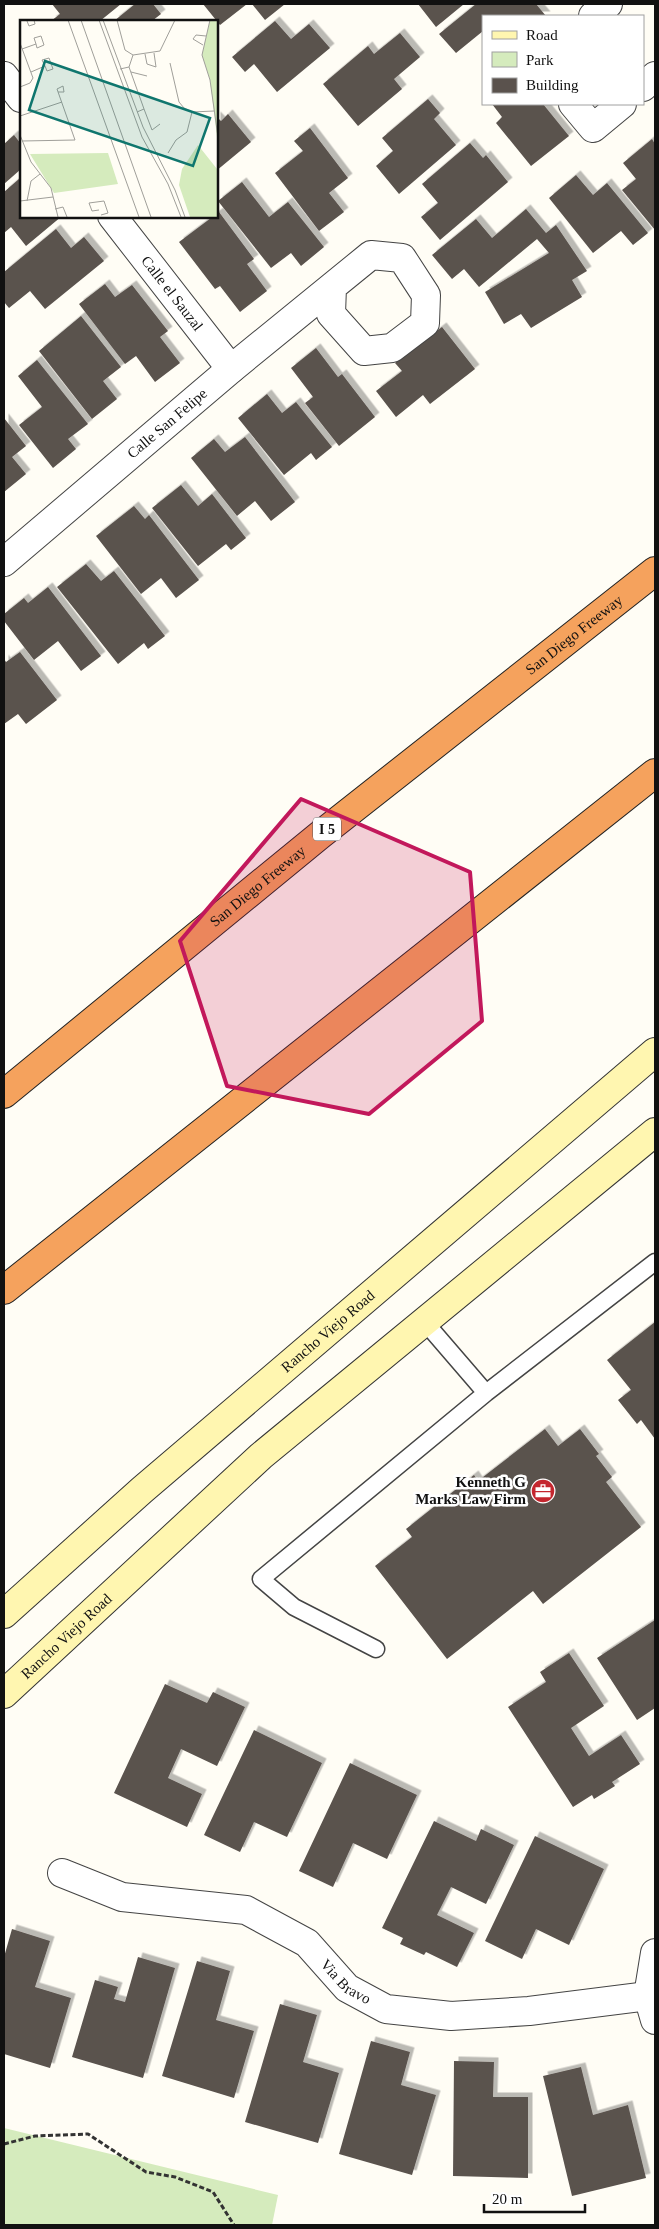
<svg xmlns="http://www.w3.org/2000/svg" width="659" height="2229" viewBox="0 0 659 2229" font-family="Georgia,serif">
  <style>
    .green { fill: #d5ebbd }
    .building { fill: #5a524d; filter: url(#shadow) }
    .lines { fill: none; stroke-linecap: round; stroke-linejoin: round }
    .service-casing { stroke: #444; stroke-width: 19 }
    .minor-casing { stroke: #444; stroke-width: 30 }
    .secondary-casing { stroke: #333; stroke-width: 30 }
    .motorway-casing { stroke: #222; stroke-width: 30 }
    .path { stroke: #333; stroke-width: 3; stroke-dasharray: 5 2.5; stroke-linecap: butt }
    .service { stroke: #fff; stroke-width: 16 }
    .minor { stroke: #fff; stroke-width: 28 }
    .secondary { stroke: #fff6b0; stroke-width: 28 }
    .motorway { stroke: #f5a25d; stroke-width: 28 }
    .marked { fill: #c2185b; fill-opacity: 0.2; stroke: #c2185b; stroke-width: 4; stroke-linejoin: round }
    .labels { text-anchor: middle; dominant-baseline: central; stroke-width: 5; stroke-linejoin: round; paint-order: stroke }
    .shield { fill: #fff; stroke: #585858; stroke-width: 1 }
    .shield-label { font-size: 14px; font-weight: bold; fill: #111 }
    .street-label { font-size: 15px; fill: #111; stroke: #fff }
    .poi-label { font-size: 15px; font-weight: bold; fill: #111; stroke: #fff; text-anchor: end }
    .inset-road { fill: none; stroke: #a09f9a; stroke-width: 1 }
    .view { fill: #0f766e; fill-opacity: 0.15; stroke: #0f766e; stroke-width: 2.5 }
    .inset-edge { fill: none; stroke: #111; stroke-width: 2.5 }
  </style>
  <defs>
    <filter id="shadow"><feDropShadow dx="4.5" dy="-4.5" stdDeviation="0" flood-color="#0004"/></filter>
  </defs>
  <rect width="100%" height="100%" fill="#fffdf5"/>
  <path class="green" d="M4 2128 278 2195 272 2225H4Z"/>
  <path class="building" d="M52 4H121L100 21H51L60 14Z
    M135 4H153L161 14 152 21H114Z
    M203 4H247L220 25Z
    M252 4H285L265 20Z
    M418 4H464L436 27Z
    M476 4H536L546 16H483V31L456 53 439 34Z
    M275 21 291 39 309 24 330 48 277 92 254 64 245 72 232 57Z
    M400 33 420 57 394 79 402 89 358 126 323 84 368 46 374 54Z
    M428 99 440 113 434 119 456 145 399 194 376 166 393 151 382 138Z
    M492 104H543L569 136 531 166 496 123 502 117Z
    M228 114 251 142 216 171V116L221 121Z
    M310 128 348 178 329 193 344 212 319 231 275 173 303 151 294 141Z
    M14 135 21 144V169L4 184V144Z
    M652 139 655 144V230L622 190 636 179 623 163Z
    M470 143 483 158 486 155 508 182 440 240 421 217 438 203 422 184Z
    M576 175 593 195 607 183 648 233 633 245 621 231 593 253 549 198Z
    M19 179 21 182V216H62L26 246 11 227 4 233V192Z
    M242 182 269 217 288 202 324 247 301 266 291 253 271 268 218 201Z
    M526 209 546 233 556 225 587 271 572 280 582 297 531 328 521 314 504 324 485 292 549 253 537 239 479 287 464 269 452 279 432 255 476 219 492 238Z
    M219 212 254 259 247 264 267 291 240 312 220 286 215 289 179 242Z
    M56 229 71 248 84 237 104 261 45 309 30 291 9 308 4 302V272Z
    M105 284 115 297 132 285 168 331 160 337 180 363 155 382 136 356 125 364 79 304Z
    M81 316 121 367 103 381 117 399 92 419 39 351Z
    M442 327 475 369 430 404 423 395 396 417 376 391 402 371 395 363Z
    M316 348 338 377 342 374 375 417 339 446 305 403 313 397 291 368Z
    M37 360 88 424 68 439 76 449 53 468 19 425 42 407 18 376Z
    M267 394 282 413 296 402 332 447 316 460 311 453 284 475 238 418Z
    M4 418 26 446 12 457 26 474 4 492Z
    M245 437 295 502 271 521 255 501 237 516 191 458 214 439 225 452Z
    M181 485 198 506 212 494 246 538 231 550 226 544 198 566 152 508Z
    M134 506 145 519 149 515 199 580 176 598 161 578 141 594 96 536Z
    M86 564 101 581 114 571 165 636 148 649 144 643 118 664 57 587Z
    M48 587 101 656 81 671 58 641 34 660 4 621V614L24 598 28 603Z
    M20 652 57 700 26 724 18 714 4 724V659L6 662Z
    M655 1322V1439L641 1420 637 1424 618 1400 631 1390 607 1360Z
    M545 1429 558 1446 580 1429 599 1454 596 1456 612 1477 606 1482 641 1527 543 1604 533 1591 447 1659 375 1566 412 1537 406 1529 474 1475 478 1481Z
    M655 1620V1708L637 1720 597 1658Z
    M569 1653 604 1706 571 1728 589 1756 621 1735 640 1764 612 1782 615 1786 594 1799 592 1795 573 1807 508 1707 546 1682 540 1672Z
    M165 1684 207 1703 213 1692 245 1707 217 1766 181 1749 168 1778 202 1794 187 1827 114 1793Z
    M254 1730 322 1763 287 1837 254 1822 240 1852 204 1835Z
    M350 1763 417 1795 387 1859 353 1843 333 1887 299 1871Z
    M434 1821 476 1841 481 1829 514 1845 486 1904 451 1887 437 1915 474 1933 457 1967 426 1952 424 1955 400 1944 403 1938 382 1928Z
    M535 1836 604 1869 569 1945 536 1929 522 1959 485 1941Z
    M12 1929 50 1941 35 1987 71 1998 50 2068 4 2054V1957Z
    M138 1957 175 1968 143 2078 72 2057 95 1980 118 1987 114 1999 125 2002Z
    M197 1961 230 1971 216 2020 254 2031 234 2098 162 2076Z
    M280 2004 317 2015 303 2062 339 2073 318 2143 245 2122Z
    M371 2041 410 2052 401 2085 436 2095 412 2175 339 2154Z
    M454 2061 494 2062 493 2097H528V2178L453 2176Z
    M581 2067 593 2115 628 2105 646 2178 572 2196 543 2076Z"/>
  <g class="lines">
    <g class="service-casing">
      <path id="service" d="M424 1321 486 1393 655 1262
        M376 1649 294 1607 261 1579 486 1393"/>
    </g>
    <g class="minor-casing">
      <g id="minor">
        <path d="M593 16 608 4"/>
        <path d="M4 76 21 98"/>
        <path d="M643 87 655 76"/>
        <path d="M573 104 593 128 622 104"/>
        <path id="s1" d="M112 216 231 369"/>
        <path id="s2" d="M4 562 231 369 371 255 402 258 426 295 425 323 392 348 364 351 331 314 332 287"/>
        <path id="s3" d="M62 1873 122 1897 246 1910 307 1943 347 1988 386 2009 451 2016 529 2011 648 1996"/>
        <path d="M655 1953 648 1996 655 2020"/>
      </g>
    </g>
    <g class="secondary-casing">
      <g id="secondary">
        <path id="s4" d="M4 1614 142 1490 655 1052"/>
        <path id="s5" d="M4 1694 261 1456 655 1132"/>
      </g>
    </g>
    <g class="motorway-casing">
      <g id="motorway">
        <path id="s6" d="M4 1094 320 835 655 571"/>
        <path d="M4 1290 655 773"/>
      </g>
    </g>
    <path class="path" d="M4 2144 35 2136 88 2134 146 2172 175 2177 213 2192 234 2225"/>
    <use href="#service" class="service"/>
    <use href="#minor" class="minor"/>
    <use href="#secondary" class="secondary"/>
    <use href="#motorway" class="motorway"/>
  </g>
  <path class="marked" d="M301 799 470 872 482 1021 369 1114 227 1086 180 941Z"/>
  <defs>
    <g id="office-disc" transform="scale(1.25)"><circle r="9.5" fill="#c4262e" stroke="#fff"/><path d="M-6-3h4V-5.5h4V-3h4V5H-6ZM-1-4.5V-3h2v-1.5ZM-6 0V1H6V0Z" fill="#fff"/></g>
  </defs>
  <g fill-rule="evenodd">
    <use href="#office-disc" x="543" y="1491"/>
  </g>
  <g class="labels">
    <rect class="shield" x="313" y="817.5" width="28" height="23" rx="4"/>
    <g class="shield-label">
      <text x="327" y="829">I 5</text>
    </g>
    <g class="street-label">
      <text stroke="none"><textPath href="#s1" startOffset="98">Calle el Sauzal</textPath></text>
      <text stroke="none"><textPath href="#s2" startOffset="214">Calle San Felipe</textPath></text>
      <text stroke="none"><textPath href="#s6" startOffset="732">San Diego Freeway</textPath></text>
      <text stroke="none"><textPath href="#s6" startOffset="328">San Diego Freeway</textPath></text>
      <text stroke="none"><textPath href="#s4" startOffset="430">Rancho Viejo Road</textPath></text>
      <text stroke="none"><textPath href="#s5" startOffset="85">Rancho Viejo Road</textPath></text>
      <text stroke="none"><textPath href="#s3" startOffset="314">Via Bravo</textPath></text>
    </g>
    <g class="poi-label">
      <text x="526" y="1482">Kenneth G<tspan x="526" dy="17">Marks Law Firm</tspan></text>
    </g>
  </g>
  <g transform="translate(20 20)">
    <rect width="198" height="198" fill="#fffdf5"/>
    <path d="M190 0H197V117L190 60 182 35ZM178 125 197 149V197H170L159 165 162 149ZM88 133 98 164 34 173 10 134Z" fill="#d5ebbd"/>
    <path class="inset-road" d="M48 0 119 197M61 0 131 197M79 0 122 117 148 164 161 197M83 0 123 107 155 170 165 197M97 0 105 30 113 35 109 47 100 49M190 0 182 35 190 60 198 117M7 1 9 6 15 4 14 0M0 23 13 58 10 63 0 67M183 25 173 19 176 15 186 16M2 29 16 24 14 18 21 16 24 25 17 28 16 24M125 34 127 44 136 47 134 33M113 35 140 31 155 0M150 43 159 82 164 88 172 92 194 91M109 47 124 89 117 92M11 52 25 46 22 40 29 38 33 49 27 51 25 46M111 52 127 56M124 89 132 110 140 104M0 96 42 82M0 115 11 142 31 168 38 197M2 121 55 120 37 69 43 66 44 72H38M148 133 156 120 167 112 172 92M0 181 33 177M7 181 11 161 20 154M35 189 43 187 47 197M79 190 72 191 69 183 84 181 88 193 81 195"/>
    <path class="view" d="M25 41 190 98 173 146 9 90Z"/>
    <rect width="198" height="198" class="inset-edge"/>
  </g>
  <rect width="659" height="2229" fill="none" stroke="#111111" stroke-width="10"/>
  <rect x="482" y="15" width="162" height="90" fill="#ffffff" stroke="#a0a0a0"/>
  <rect x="492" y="31" width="25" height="8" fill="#fff6b0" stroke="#a0a0a0"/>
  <text x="526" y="40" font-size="15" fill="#111111">Road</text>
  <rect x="492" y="52" width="25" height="15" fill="#d5ebbd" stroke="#a0a0a0"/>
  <text x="526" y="65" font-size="15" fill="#111111">Park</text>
  <rect x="492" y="78" width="25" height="15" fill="#5a524d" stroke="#a0a0a0"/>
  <text x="526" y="90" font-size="15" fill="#111111">Building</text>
  <path d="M484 2204v8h101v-8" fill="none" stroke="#111111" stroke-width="2.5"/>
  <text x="492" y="2204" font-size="15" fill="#111111" stroke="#ffffff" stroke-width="4" paint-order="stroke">20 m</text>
</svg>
